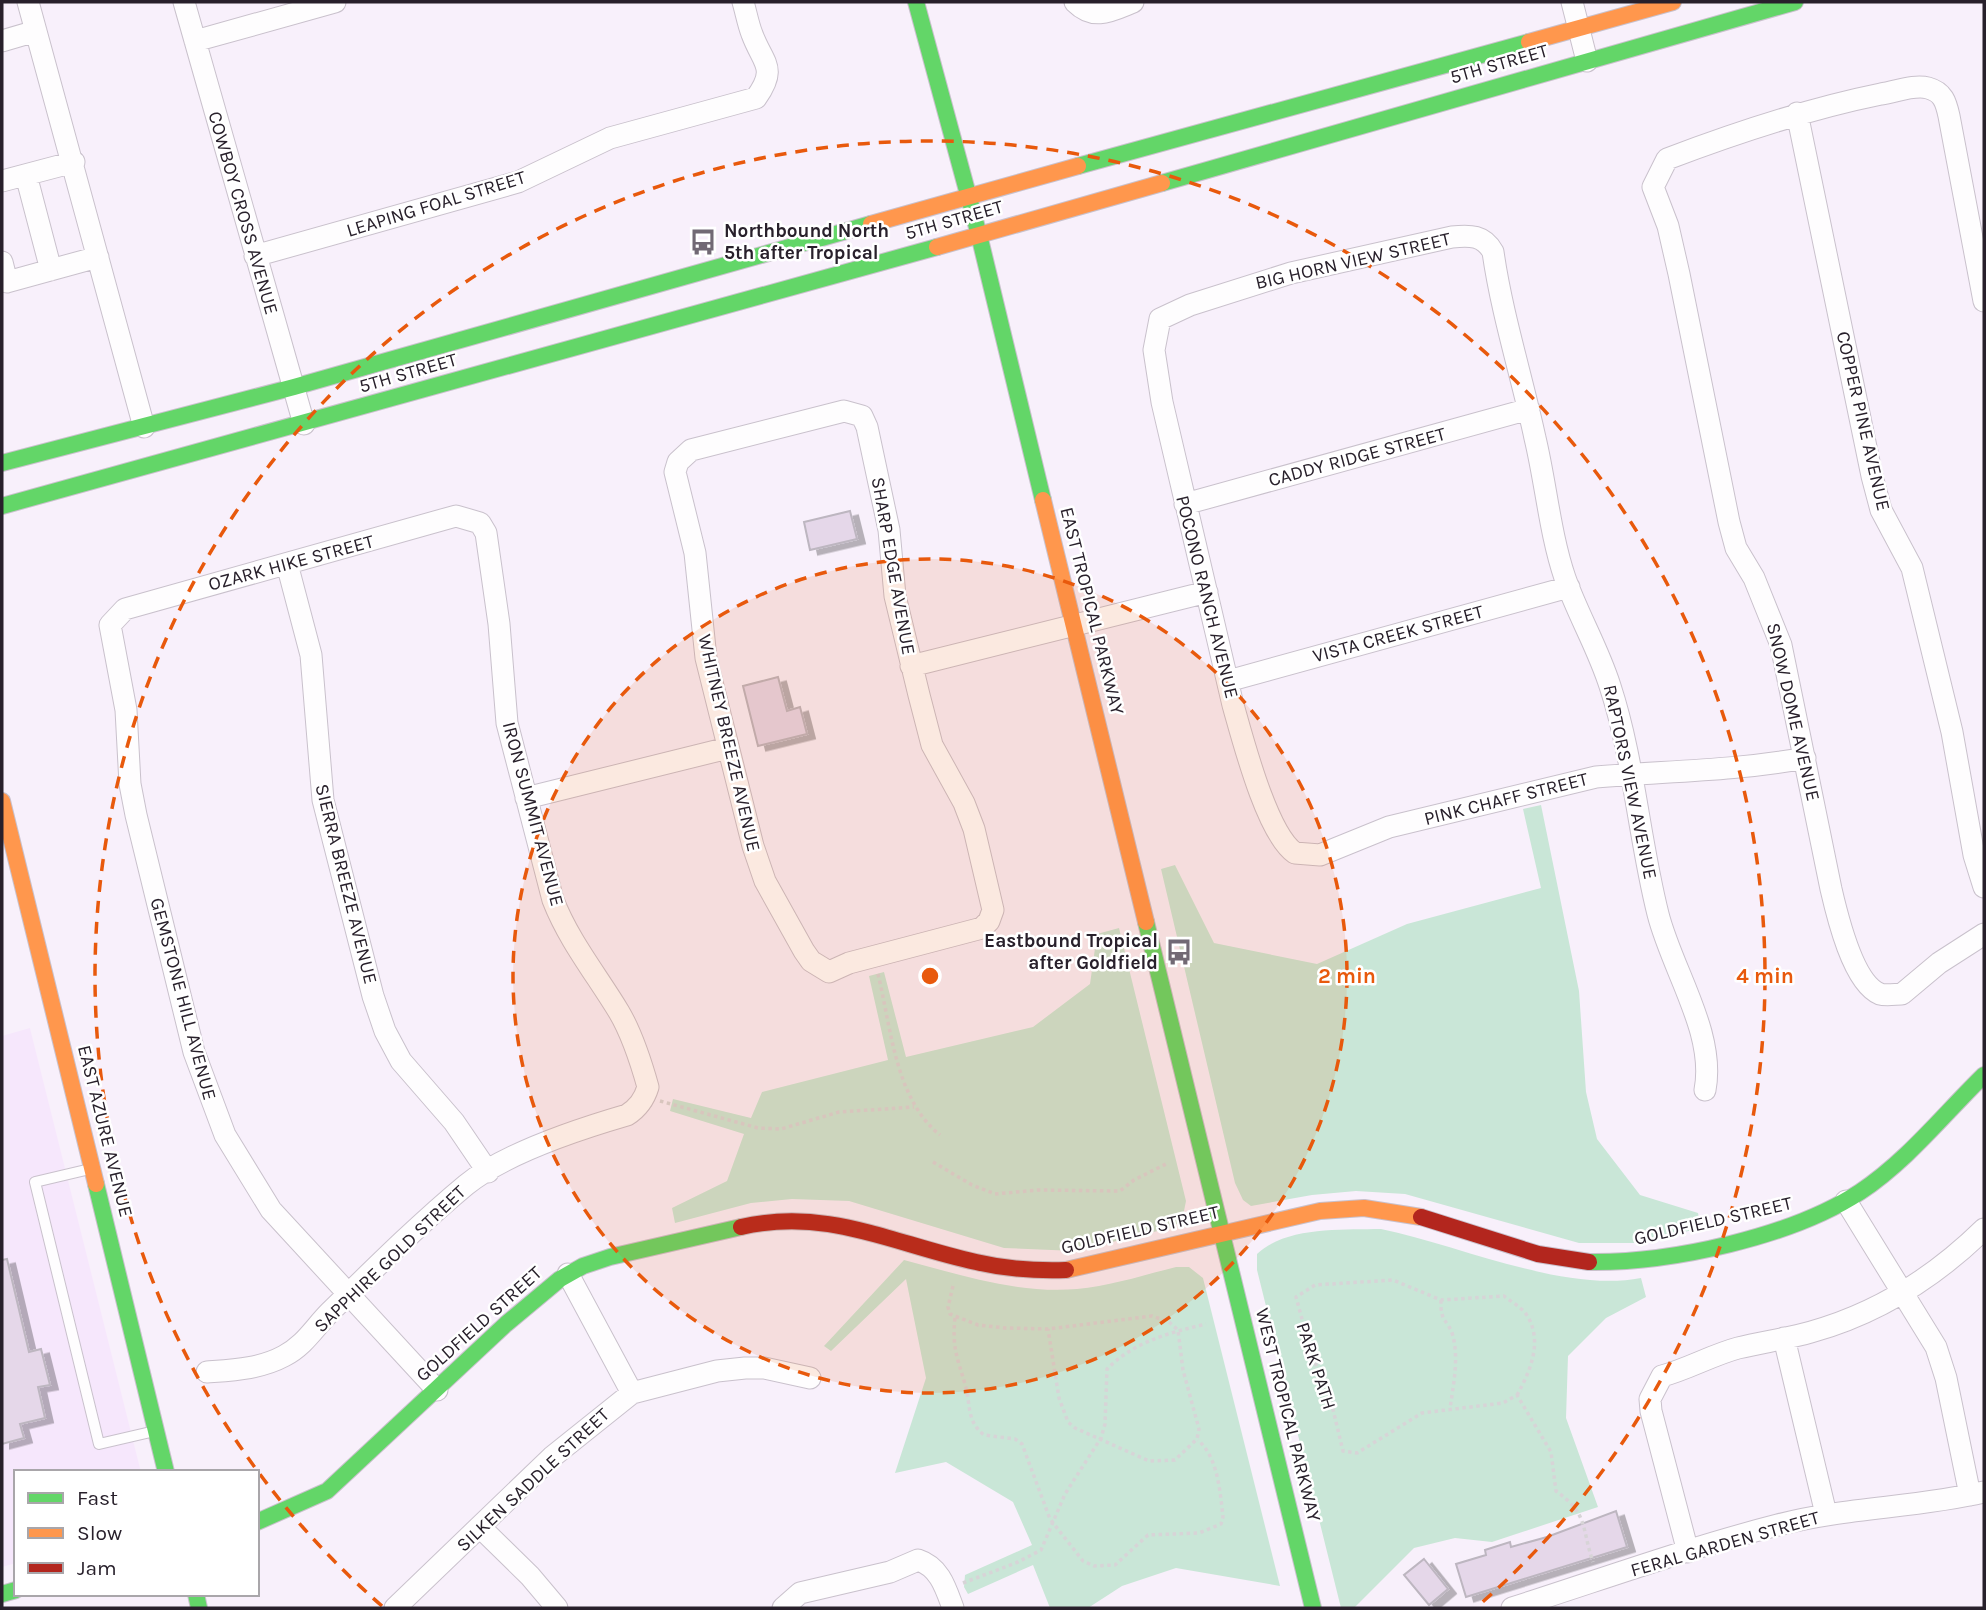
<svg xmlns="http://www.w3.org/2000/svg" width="1986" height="1610" viewBox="0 0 1986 1610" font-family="Karla,sans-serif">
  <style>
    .built { fill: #f6e7fc }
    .green { fill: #c9e6d7 }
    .building { fill: #e5d7e9; stroke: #bdb6c0; stroke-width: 2; filter: url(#shadow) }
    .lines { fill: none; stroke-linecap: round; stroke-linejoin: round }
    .lane-casing { stroke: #c9c1cc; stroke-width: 12 }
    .street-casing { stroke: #c9c1cc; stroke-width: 23 }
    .fast-casing { stroke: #c9c1cc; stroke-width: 18 }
    .slow-casing { stroke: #c9c1cc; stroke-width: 18 }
    .jam-casing { stroke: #c9c1cc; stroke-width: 18 }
    .path { stroke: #d7d4d7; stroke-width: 3.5; stroke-dasharray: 3.5 3.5; stroke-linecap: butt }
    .lane { stroke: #fefdfe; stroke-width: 10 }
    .street { stroke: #fefdfe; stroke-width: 21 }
    .fast { stroke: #63d668; stroke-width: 16 }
    .slow { stroke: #ff974d; stroke-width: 16 }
    .jam { stroke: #b3261e; stroke-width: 16 }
    .ring { fill: none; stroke: #e8590c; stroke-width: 3.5; stroke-dasharray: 12 9 }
    .labels { text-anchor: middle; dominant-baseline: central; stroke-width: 5; stroke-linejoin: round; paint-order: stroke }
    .street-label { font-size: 19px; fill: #28202b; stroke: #fff }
    .poi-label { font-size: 19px; font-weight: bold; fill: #28202b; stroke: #fff; text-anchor: start }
    .centre { fill: #e8590c; stroke: #fff; stroke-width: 3.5 }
    .ring-label { font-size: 21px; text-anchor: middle; font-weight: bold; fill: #e8590c; stroke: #fff; stroke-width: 5; stroke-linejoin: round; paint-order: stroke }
  </style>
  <defs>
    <filter id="shadow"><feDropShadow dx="8" dy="4.5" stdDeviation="0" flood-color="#0004"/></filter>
  </defs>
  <rect width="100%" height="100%" fill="#f8f0fb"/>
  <path class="built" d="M30 1028 141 1472H16V1563L2 1567V1036Z"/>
  <path class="green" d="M1541 805 1579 991 1586 1092 1597 1139 1640 1195 1698 1213 1701 1228 1638 1243H1579L1405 1194 1356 1191 1312 1195 1251 1206 1243 1200 1235 1183 1161 869 1175 865 1214 943 1317 964 1407 924 1541 888 1523 809Z
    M1119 928 1186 1201 1182 1221 1170 1228 1075 1251 1004 1248 849 1201 792 1199 751 1203 675 1223 672 1208 727 1181 744 1134 670 1111 673 1099 751 1118 762 1092 888 1060 869 976 884 972 906 1057 1033 1027 1090 984 1097 934Z
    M1381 1229C1459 1245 1564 1293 1641 1278L1646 1297 1606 1318 1568 1356 1566 1418 1598 1507 1492 1542 1455 1538 1414 1548 1354 1608H1341L1257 1270V1254C1287 1226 1342 1230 1381 1229Z
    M904 1260C961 1275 1018 1294 1077 1289 1110 1286 1144 1275 1176 1267H1189L1203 1278 1280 1586 1176 1568 1122 1586 1088 1608H1050L1033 1565 968 1594 964 1587 965 1575 1032 1545 1013 1502 946 1462 895 1473 926 1378 906 1279 831 1351 824 1346Z"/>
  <path class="building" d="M850 511 857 539 810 550 804 522Z
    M778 677 787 711 800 707 807 734 758 746 743 686Z
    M7 1259 29 1352 41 1349 50 1385 38 1387 45 1418 20 1424 24 1438 2 1444V1260Z
    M1616 1511 1627 1547 1466 1597 1456 1564 1486 1555 1485 1550 1510 1542 1511 1547 1547 1537Z
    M1424 1559 1448 1589 1429 1605 1404 1575Z"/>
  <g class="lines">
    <g class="lane-casing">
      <path id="lane" d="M90 1169 35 1182 99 1444 155 1431"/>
    </g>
    <g class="street-casing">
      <path id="street" d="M28 2 144 427
        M184 2 304 424
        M1075 2C1094 21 1111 11 1133 2
        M1572 2 1587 61
        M2 41 36 31
        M195 41 335 2
        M1797 113 1872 476 1881 510 1912 568 1952 732 1974 855 1984 887
        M26 175 51 270
        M2 181 74 162
        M255 256 518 182 610 138 756 98C778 67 763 64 752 34 748 24 746 12 743 2
        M2 262 7 282 98 257
        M1984 301 1949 116C1946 102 1943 92 1928 88 1914 84 1896 92 1881 94 1807 109 1738 132 1667 159L1653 187 1668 226 1679 274 1729 522 1736 548 1754 578 1781 645 1831 889C1837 915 1853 983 1880 994 1886 996 1896 994 1902 994L1939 963 1984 934
        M844 411 862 416 867 427 889 530 895 596 919 695 932 745 964 803 974 829 993 910 989 921 982 928 849 963 829 972 811 961 804 951 765 881 753 846 706 658 695 553 675 472 678 462 691 450Z
        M1185 504 1529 409
        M287 564 311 655 323 800 373 996 385 1031 401 1061 454 1122 488 1172
        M911 666 1207 592
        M1228 681 1569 587
        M526 798 728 748
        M1705 1090C1716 1033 1672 970 1658 914 1639 839 1634 759 1610 686 1598 648 1578 615 1565 578 1550 534 1546 484 1535 438 1522 377 1502 315 1493 252 1484 235 1470 235 1452 237L1291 273 1190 305 1160 319 1154 350 1162 402 1233 705C1243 740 1267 834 1295 853L1320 855 1389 827 1596 777C1667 771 1735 771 1805 758
        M1846 1201 1936 1347 1946 1378 1970 1495
        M568 1274 632 1393
        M1784 1338 1826 1514
        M207 1372C233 1370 260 1369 284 1356 305 1345 314 1328 330 1312 374 1269 419 1224 466 1185 504 1154 579 1129 627 1115 638 1108 644 1100 648 1087 641 1062 632 1034 619 1012 596 974 569 941 553 900L507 723 499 624 486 533 480 523 456 516 125 609 110 625 126 710 130 784 136 815 194 1052 225 1135 271 1210 437 1390
        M480 1527 530 1576 557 1608
        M1688 1552 1651 1411 1650 1399 1662 1376C1688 1369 1712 1355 1738 1348 1762 1342 1787 1339 1811 1332 1879 1313 1934 1278 1984 1229
        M395 1608 552 1457 632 1393 717 1371 745 1368H764L810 1378
        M783 1608 800 1593 890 1572 918 1560C940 1567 946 1589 953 1608
        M1512 1608C1600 1580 1688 1548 1778 1525 1846 1507 1916 1508 1984 1492"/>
    </g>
    <g class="fast-casing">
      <path id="fast" d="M916 2 979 235 1043 500
        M1078 166 1529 42
        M1162 183 1795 2
        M2 463 294 387 871 224
        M2 506 937 247
        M1146 922 1313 1608
        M96 1184 166 1472
        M1589 1262C1671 1263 1791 1237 1860 1192 1907 1161 1944 1114 1984 1075
        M257 1522 327 1491 506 1324 560 1279 583 1266 610 1257 741 1227
        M2 1594 16 1590
        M196 1594 199 1608"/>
    </g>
    <g class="slow-casing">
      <path id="slow" d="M1529 42 1673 2
        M871 224 1078 166
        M937 247 1162 183
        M1043 500 1146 922
        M2 801 96 1184
        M1066 1270 1320 1211 1364 1208 1421 1217"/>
    </g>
    <g class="jam-casing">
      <path id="jam" d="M1421 1217 1538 1254 1589 1262
        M741 1227C828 1207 893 1244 976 1262 1006 1269 1036 1271 1066 1270"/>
    </g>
    <path class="path" d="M878 974C891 1027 895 1099 940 1135
      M660 1101 758 1128 781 1129 839 1112 914 1107
      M933 1162 972 1185 995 1194 1038 1190 1120 1191 1134 1180 1168 1163
      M953 1286 948 1307 950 1314 978 1325 1006 1328 1048 1329 1152 1316 1169 1322 1178 1330 1183 1370 1199 1429 1197 1439 1175 1460 1149 1461 1075 1428 1068 1422 1059 1398 1048 1329
      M1441 1300C1440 1323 1448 1319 1453 1336 1459 1360 1453 1386 1450 1409
      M955 1318C952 1347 957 1357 965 1384 971 1404 966 1421 984 1435L1015 1439 1022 1444 1050 1519 1083 1561 1094 1566 1115 1565 1148 1535 1199 1533 1221 1524 1223 1517C1220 1491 1218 1458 1198 1440
      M1517 1395C1530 1372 1544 1340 1526 1314 1521 1307 1510 1301 1504 1296L1441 1300 1393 1280 1315 1285 1296 1297 1312 1356 1329 1393 1343 1451 1357 1453 1422 1413 1503 1403 1517 1395 1551 1452 1556 1491C1589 1515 1581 1527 1593 1562
      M963 1583 1018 1562 1041 1550 1065 1494 1101 1438 1105 1424 1107 1369C1135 1341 1169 1333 1206 1324"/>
    <use href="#lane" class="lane"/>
    <use href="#street" class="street"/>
    <use href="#fast" class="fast"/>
    <use href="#slow" class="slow"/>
    <use href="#jam" class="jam"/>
  </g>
  <circle cx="930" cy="976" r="417" fill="#e8590c" fill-opacity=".12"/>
  <g class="ring">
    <circle cx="930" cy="976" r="417"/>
    <path d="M382 1606A835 835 0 1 1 1478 1606"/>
  </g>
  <defs>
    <g id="bus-bare" transform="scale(2.1)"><path d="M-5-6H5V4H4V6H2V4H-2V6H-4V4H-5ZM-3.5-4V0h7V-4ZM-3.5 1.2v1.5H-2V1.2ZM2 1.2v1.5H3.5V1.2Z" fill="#716974" stroke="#fff" stroke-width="2.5" paint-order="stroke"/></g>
  </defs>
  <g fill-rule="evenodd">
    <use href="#bus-bare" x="703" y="242"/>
    <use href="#bus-bare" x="1179" y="952"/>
  </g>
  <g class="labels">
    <g class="street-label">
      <text transform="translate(1499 64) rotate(-16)">5TH STREET</text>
      <text transform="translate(436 204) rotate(-17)">LEAPING FOAL STREET</text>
      <text transform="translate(243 213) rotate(74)">COWBOY CROSS AVENUE</text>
      <text transform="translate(954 220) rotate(-16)">5TH STREET</text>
      <text transform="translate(1353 261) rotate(-13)">BIG HORN VIEW STREET</text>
      <text transform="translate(408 373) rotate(-16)">5TH STREET</text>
      <text transform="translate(1863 421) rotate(77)">COPPER PINE AVENUE</text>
      <text transform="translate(1357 457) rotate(-15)">CADDY RIDGE STREET</text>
      <text transform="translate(291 563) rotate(-15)">OZARK HIKE STREET</text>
      <text transform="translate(893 566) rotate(80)">SHARP EDGE AVENUE</text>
      <text transform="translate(1207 597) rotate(76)">POCONO RANCH AVENUE</text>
      <text transform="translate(1092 611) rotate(76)">EAST TROPICAL PARKWAY</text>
      <text transform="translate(1398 634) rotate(-15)">VISTA CREEK STREET</text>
      <text transform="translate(1793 712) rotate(77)">SNOW DOME AVENUE</text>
      <text transform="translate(729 743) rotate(77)">WHITNEY BREEZE AVENUE</text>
      <text transform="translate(1630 782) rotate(78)">RAPTORS VIEW AVENUE</text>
      <text transform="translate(1506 799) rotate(-14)">PINK CHAFF STREET</text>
      <text transform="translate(533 814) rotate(75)">IRON SUMMIT AVENUE</text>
      <text transform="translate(346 884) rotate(76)">SIERRA BREEZE AVENUE</text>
      <text transform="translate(183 999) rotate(75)">GEMSTONE HILL AVENUE</text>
      <text transform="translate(105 1131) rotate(76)">EAST AZURE AVENUE</text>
      <text transform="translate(1713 1221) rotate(-13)">GOLDFIELD STREET</text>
      <text transform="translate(1140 1230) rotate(-13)">GOLDFIELD STREET</text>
      <text transform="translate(390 1259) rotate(-44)">SAPPHIRE GOLD STREET</text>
      <text transform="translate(479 1324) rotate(-42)">GOLDFIELD STREET</text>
      <text transform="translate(1316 1366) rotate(72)">PARK PATH</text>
      <text transform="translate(1288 1415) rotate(76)">WEST TROPICAL PARKWAY</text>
      <text transform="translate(533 1480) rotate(-43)">SILKEN SADDLE STREET</text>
      <text transform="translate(1725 1544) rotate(-16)">FERAL GARDEN STREET</text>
    </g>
    <g class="poi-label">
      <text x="724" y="231">Northbound North<tspan x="724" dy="22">5th after Tropical</tspan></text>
      <text x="1158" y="941" text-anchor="end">Eastbound Tropical<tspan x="1158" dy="22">after Goldfield</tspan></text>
    </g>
  </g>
  <circle cx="930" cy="976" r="10" class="centre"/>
  <g class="ring-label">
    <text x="1347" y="983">2 min</text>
    <text x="1765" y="983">4 min</text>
  </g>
  <rect width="1986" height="1610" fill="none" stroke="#28202b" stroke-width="7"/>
  <rect x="14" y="1470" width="245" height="126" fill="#ffffff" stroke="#a9a6aa" stroke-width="2"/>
  <rect x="28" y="1493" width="35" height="10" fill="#63d668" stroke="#a9a6aa" stroke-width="2"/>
  <text x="77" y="1505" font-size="21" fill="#28202b">Fast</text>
  <rect x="28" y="1528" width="35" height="10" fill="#ff974d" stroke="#a9a6aa" stroke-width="2"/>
  <text x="77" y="1540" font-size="21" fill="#28202b">Slow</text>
  <rect x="28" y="1563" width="35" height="10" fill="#b3261e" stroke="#a9a6aa" stroke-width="2"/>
  <text x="77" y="1575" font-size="21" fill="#28202b">Jam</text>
</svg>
